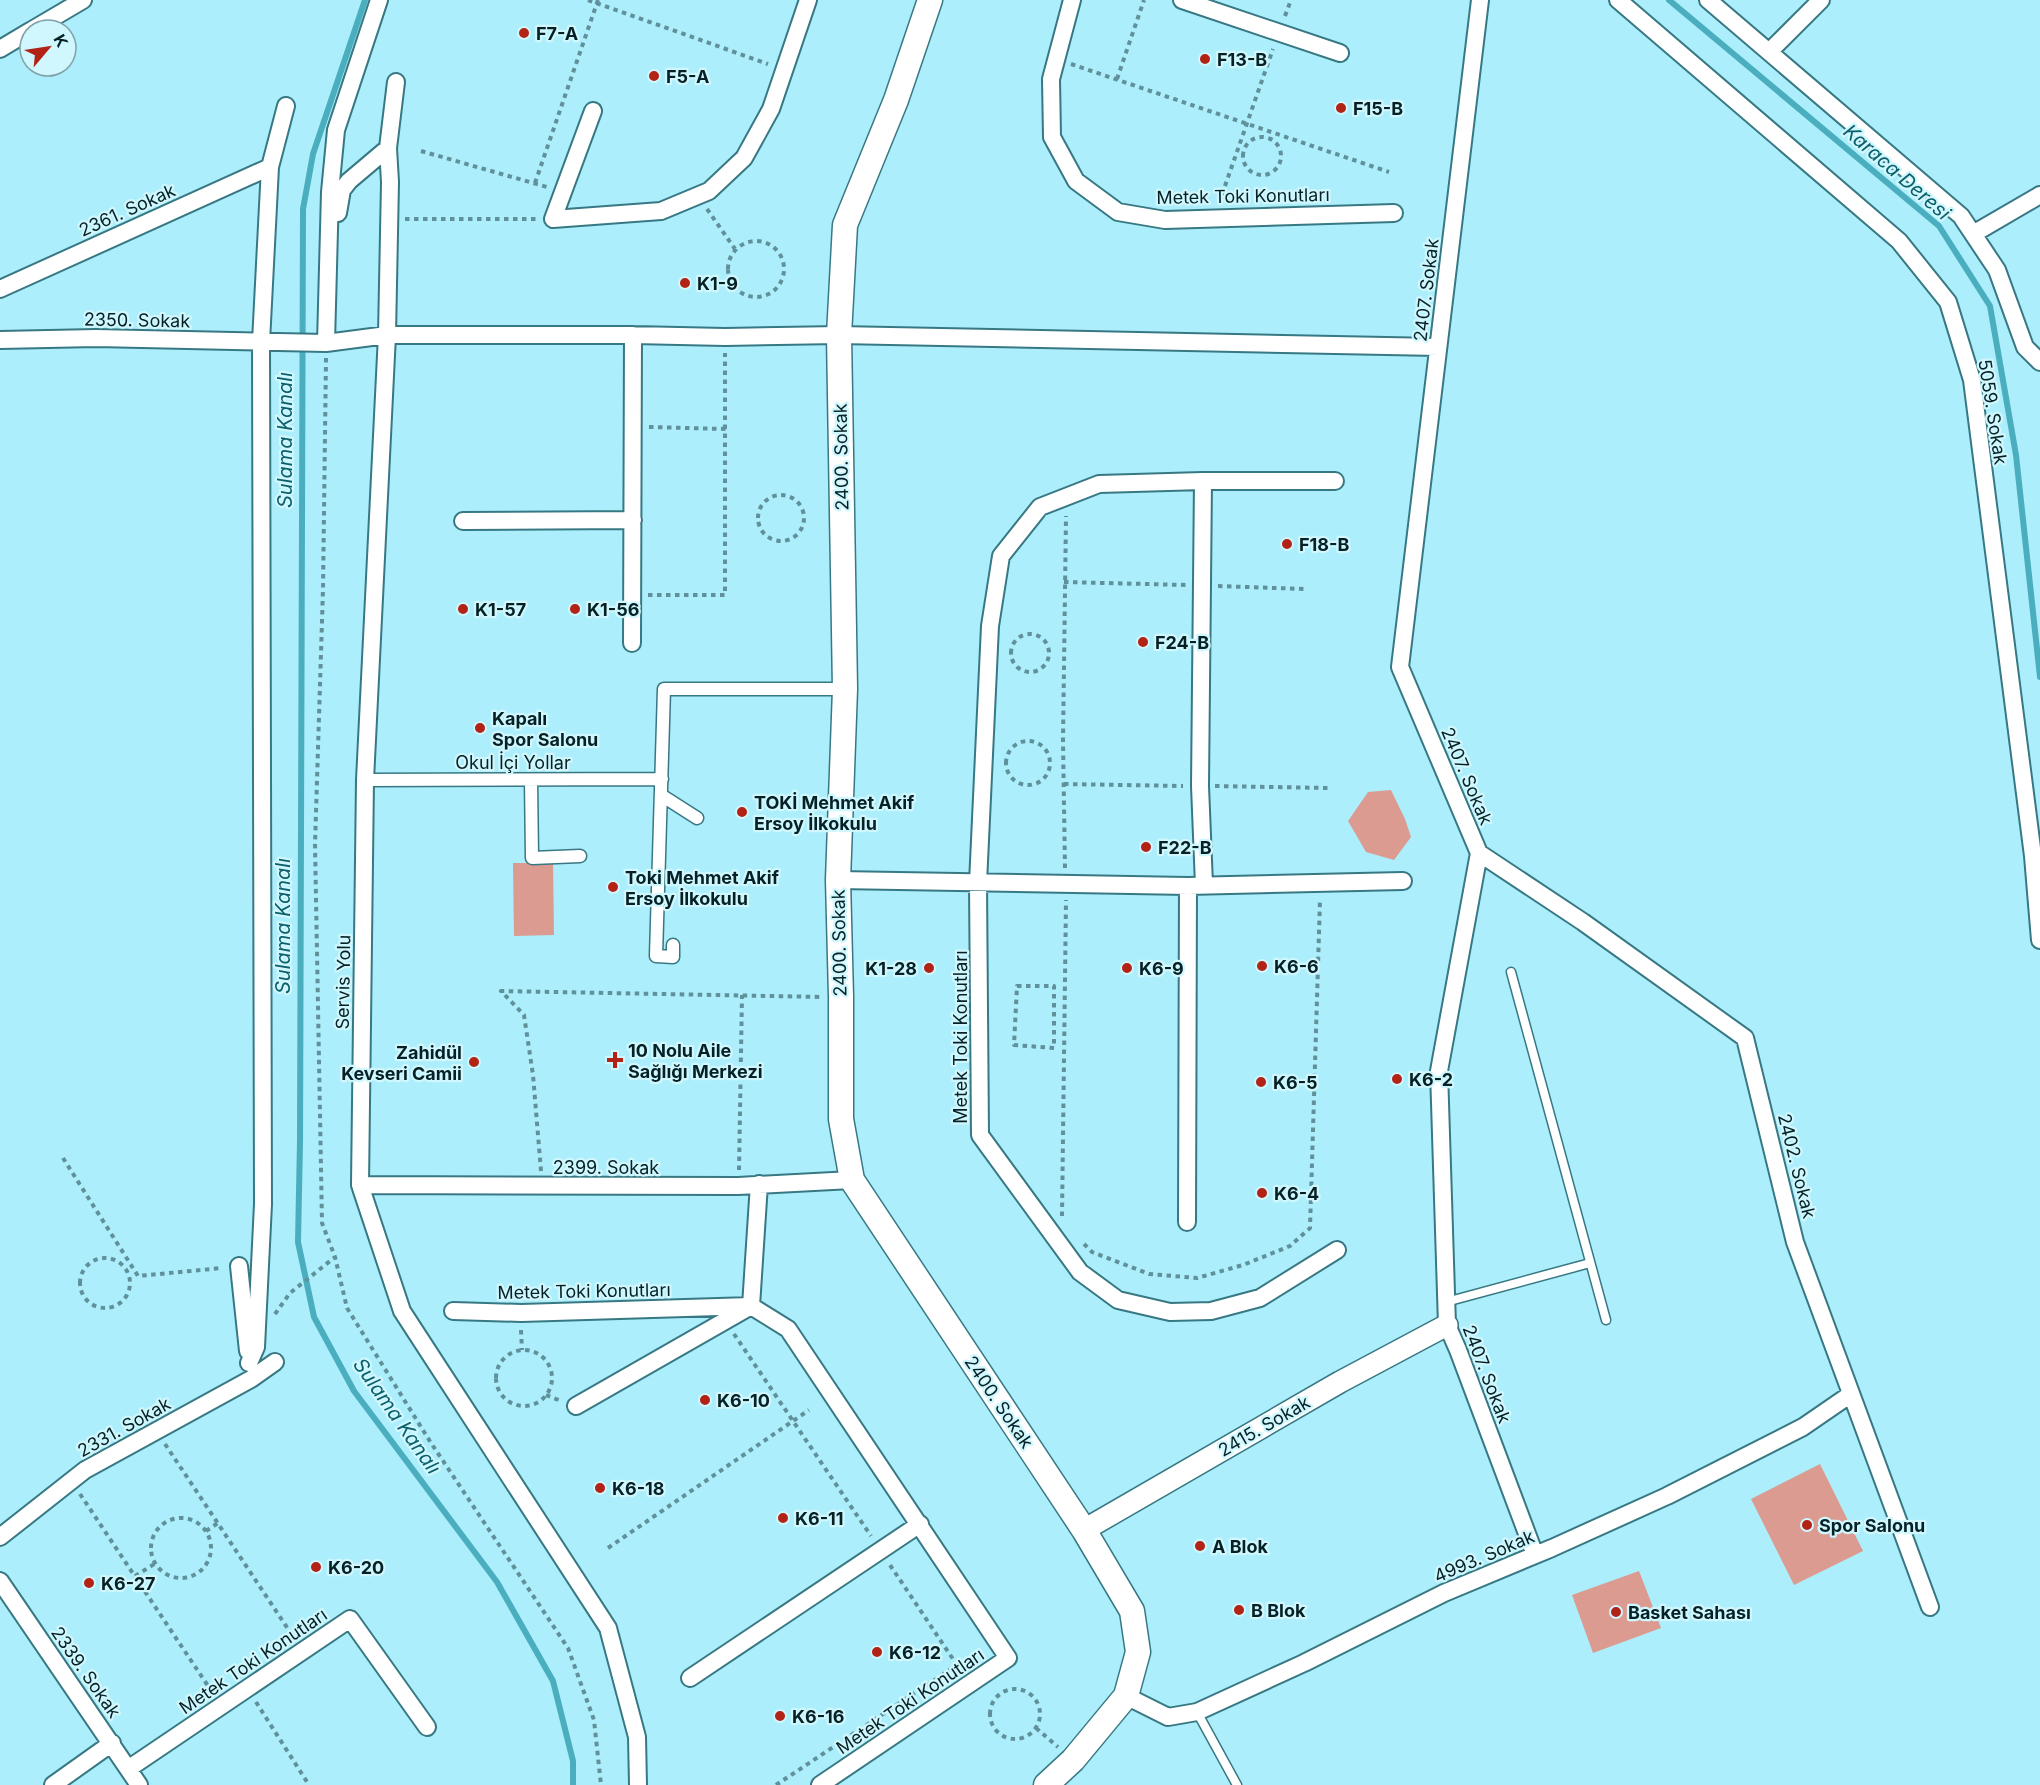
<svg xmlns="http://www.w3.org/2000/svg" width="2040" height="1785" viewBox="0 0 2040 1785" font-family="Inter,sans-serif">
  <style>
    .green { fill: #dc9b90 }
    .lines { fill: none; stroke-linecap: round; stroke-linejoin: round }
    .stream { stroke: #4baebe; stroke-width: 6 }
    .service-casing { stroke: #377883; stroke-width: 11 }
    .pedestrian-casing { stroke: #377883; stroke-width: 15 }
    .minor-casing { stroke: #377883; stroke-width: 20 }
    .tertiary-casing { stroke: #377883; stroke-width: 24 }
    .secondary-casing { stroke: #377883; stroke-width: 27 }
    .path { stroke: #60919a; stroke-width: 4; stroke-dasharray: 4.5 4.5; stroke-linecap: butt }
    .service { stroke: #fff; stroke-width: 8 }
    .pedestrian { stroke: #fff; stroke-width: 12 }
    .minor { stroke: #fff; stroke-width: 16 }
    .tertiary { stroke: #fff; stroke-width: 21 }
    .secondary { stroke: #fff; stroke-width: 24 }
    .poi-dot { fill: #b22315; stroke: #d0f7fe; stroke-width: 2 }
    .labels { text-anchor: middle; dominant-baseline: central; stroke-width: 4.5; stroke-linejoin: round; paint-order: stroke }
    .poi-label { font-size: 18px; font-weight: bold; fill: #052125; stroke: #d0f7fe; text-anchor: start }
    .street-label { font-size: 18px; fill: #052125; stroke: #d0f7fe }
    .water-label { font-size: 20px; font-style: italic; fill: #0b606b; stroke: #d0f7fe }
  </style>
  <rect width="100%" height="100%" fill="#aceefb"/>
  <path class="green" d="M1391 790 1405 819 1411 837 1394 860 1366 852 1348 821 1368 792Z
    M513 863H553L554 935 514 936Z
    M1820 1464 1863 1551 1794 1585 1751 1499Z
    M1639 1571 1661 1628 1593 1653 1572 1595Z"/>
  <g class="lines">
    <path class="stream" d="M365 0 313 154 303 209 300 1141 298 1242 314 1317 354 1391 497 1582 553 1681 573 1761V1785
      M1669 0 1939 226 1990 306 2016 455 2040 677"/>
    <g class="service-casing">
      <path id="service" d="M1511 972 1606 1320
        M1446 1302 1590 1263
        M1197 1712 1237 1785"/>
    </g>
    <g class="pedestrian-casing">
      <path id="pedestrian" d="M365 780 662 779
        M531 780 532 858 580 856
        M661 795 697 818
        M673 945V957L656 956 664 689H845"/>
    </g>
    <g class="minor-casing">
      <path id="minor" d="M1072 0 1051 79 1052 137 1076 181 1118 212 1165 220 1394 213
        M1182 0 1340 53
        M1480 0 1400 667 1479 853 1439 1071 1447 1325 1458 1350 1535 1555
        M1618 0 1899 241 1948 302 1972 380 2033 856 2040 940
        M1708 0 1961 216 1997 270 2025 347 2040 362
        M32 30 83 0
        M0 49 30 31
        M1769 52 1821 0
        M396 82 388 148 390 182 387 335 365 780 360 1185 402 1311 608 1628 637 1737 638 1785
        M593 111 553 219 661 211 709 191 744 158 771 109 808 0
        M338 213 342 190 349 181 388 148
        M1973 234 2040 195
        M0 289 270 167
        M0 340 96 338 326 343 387 335H633L725 337 839 335 1438 347
        M326 343 330 192 336 130 379 0
        M1203 481 1200 786 1204 885
        M1335 481H1203L1099 484 1040 507 1001 556 990 626 978 883 980 1135 1080 1272 1118 1300 1170 1312 1211 1311 1260 1298 1337 1250
        M463 521 633 520
        M632 643 633 335
        M1479 853 1583 922 1745 1038 1795 1242 1930 1607
        M838 880 1188 886 1403 881
        M360 1185 738 1186 852 1180
        M1187 1222 1188 886
        M239 1266 248 1351
        M453 1311 521 1313 751 1306 788 1329 1008 1658 820 1785
        M249 1363 256 1347 263 1204 261 342 270 167 286 106
        M576 1406 751 1306 759 1184
        M0 1537 85 1470 251 1379 275 1362
        M0 1581 139 1785
        M690 1678 920 1524
        M1126 1696 1168 1717 1197 1712 1304 1663 1444 1593 1552 1548 1667 1496 1803 1427 1851 1394
        M128 1769 350 1619 427 1727
        M53 1785 112 1743"/>
    </g>
    <g class="tertiary-casing">
      <path id="tertiary" d="M1084 1530 1340 1382 1447 1325"/>
    </g>
    <g class="secondary-casing">
      <path id="secondary" d="M930 0 896 100 845 225 839 335 845 689 838 880 841 997V1119L852 1180 1084 1530 1132 1611 1138 1652 1126 1696 1073 1760 1046 1785"/>
    </g>
    <path class="path" d="M588 0 768 64
      M1285 16 1291 0
      M1071 64 1389 172
      M1117 79 1144 0
      M1243 156a19 19 0 1 1 38 0a19 19 0 1 1-38 0Z
      M421 151 547 187
      M535 183 598 0
      M1219 203 1273 49
      M707 209 735 249
      M405 219H538
      M728 269a28 28 0 1 1 56 0a28 28 0 1 1-56 0Z
      M326 358 323 589 315 844 322 1223 335 1257 347 1308 431 1443 568 1648 594 1720 601 1785
      M649 427 726 429
      M758 518a23 23 0 1 1 46 0a23 23 0 1 1-46 0Z
      M1064 582 1187 585
      M1218 586 1304 589
      M648 595H725V353
      M1011 653a19 19 0 1 1 38 0a19 19 0 1 1-38 0Z
      M1006 763a22 22 0 1 1 44 0a22 22 0 1 1-44 0Z
      M1064 784 1183 786
      M1215 786 1328 788
      M1065 868 1063 741 1066 516
      M1017 986H1054V1048L1014 1045Z
      M63 1158 138 1276 222 1268
      M739 1170 742 995
      M541 1171 533 1075 524 1015 501 991 822 997
      M1062 1216 1066 900
      M1084 1244 1092 1252 1149 1274 1197 1278 1243 1265 1290 1246 1310 1228 1320 900
      M80 1283a25 25 0 1 1 50 0a25 25 0 1 1-50 0Z
      M275 1314 290 1293 335 1257
      M521 1330 522 1350
      M734 1334 871 1536
      M496 1378a28 28 0 1 1 56 0a28 28 0 1 1-56 0Z
      M546 1395 561 1401
      M165 1444 294 1638
      M80 1494 212 1692
      M151 1548a30 30 0 1 1 60 0a30 30 0 1 1-60 0Z
      M206 1531 218 1523
      M608 1548 809 1410
      M135 1576 156 1563
      M990 1714a25 25 0 1 1 50 0a25 25 0 1 1-50 0Z
      M256 1702 309 1785
      M1036 1728 1058 1747
      M776 1785 957 1665 890 1565"/>
    <use href="#service" class="service"/>
    <use href="#pedestrian" class="pedestrian"/>
    <use href="#minor" class="minor"/>
    <use href="#tertiary" class="tertiary"/>
    <use href="#secondary" class="secondary"/>
  </g>
  <g class="poi-dot">
    <circle cx="524" cy="33" r="6"/>
    <circle cx="1205" cy="59" r="6"/>
    <circle cx="654" cy="76" r="6"/>
    <circle cx="1341" cy="108" r="6"/>
    <circle cx="685" cy="283" r="6"/>
    <circle cx="1287" cy="544" r="6"/>
    <circle cx="463" cy="609" r="6"/>
    <circle cx="575" cy="609" r="6"/>
    <circle cx="1143" cy="642" r="6"/>
    <circle cx="480" cy="728" r="6"/>
    <circle cx="742" cy="812" r="6"/>
    <circle cx="1146" cy="847" r="6"/>
    <circle cx="613" cy="887" r="6"/>
    <circle cx="1262" cy="966" r="6"/>
    <circle cx="929" cy="968" r="6"/>
    <circle cx="1127" cy="968" r="6"/>
    <path d="M612 1051h6v6h6v6h-6v6h-6v-6h-6v-6h6z"/>
    <circle cx="474" cy="1062" r="6"/>
    <circle cx="1397" cy="1079" r="6"/>
    <circle cx="1261" cy="1082" r="6"/>
    <circle cx="1262" cy="1193" r="6"/>
    <circle cx="705" cy="1400" r="6"/>
    <circle cx="600" cy="1488" r="6"/>
    <circle cx="783" cy="1518" r="6"/>
    <circle cx="1807" cy="1525" r="6"/>
    <circle cx="1200" cy="1546" r="6"/>
    <circle cx="316" cy="1567" r="6"/>
    <circle cx="89" cy="1583" r="6"/>
    <circle cx="1239" cy="1610" r="6"/>
    <circle cx="1616" cy="1612" r="6"/>
    <circle cx="877" cy="1652" r="6"/>
    <circle cx="780" cy="1716" r="6"/>
  </g>
  <g class="labels">
    <g class="poi-label">
      <text x="536" y="33">F7-A</text>
      <text x="1217" y="59">F13-B</text>
      <text x="666" y="76">F5-A</text>
      <text x="1353" y="108">F15-B</text>
      <text x="697" y="283">K1-9</text>
      <text x="1299" y="544">F18-B</text>
      <text x="475" y="609">K1-57</text>
      <text x="587" y="609">K1-56</text>
      <text x="1155" y="642">F24-B</text>
      <text x="492" y="718">Kapalı<tspan x="492" dy="21">Spor Salonu</tspan></text>
      <text x="754" y="802">TOKİ Mehmet Akif<tspan x="754" dy="21">Ersoy İlkokulu</tspan></text>
      <text x="1158" y="847">F22-B</text>
      <text x="625" y="877">Toki Mehmet Akif<tspan x="625" dy="21">Ersoy İlkokulu</tspan></text>
      <text x="1274" y="966">K6-6</text>
      <text x="917" y="968" text-anchor="end">K1-28</text>
      <text x="1139" y="968">K6-9</text>
      <text x="628" y="1050">10 Nolu Aile<tspan x="628" dy="21">Sağlığı Merkezi</tspan></text>
      <text x="462" y="1052" text-anchor="end">Zahidül<tspan x="462" dy="21">Kevseri Camii</tspan></text>
      <text x="1409" y="1079">K6-2</text>
      <text x="1273" y="1082">K6-5</text>
      <text x="1274" y="1193">K6-4</text>
      <text x="717" y="1400">K6-10</text>
      <text x="612" y="1488">K6-18</text>
      <text x="795" y="1518">K6-11</text>
      <text x="1819" y="1525">Spor Salonu</text>
      <text x="1212" y="1546">A Blok</text>
      <text x="328" y="1567">K6-20</text>
      <text x="101" y="1583">K6-27</text>
      <text x="1251" y="1610">B Blok</text>
      <text x="1628" y="1612">Basket Sahası</text>
      <text x="889" y="1652">K6-12</text>
      <text x="792" y="1716">K6-16</text>
    </g>
    <g class="street-label">
      <text transform="translate(1243 196) rotate(-1)">Metek Toki Konutları</text>
      <text transform="translate(127 210) rotate(-24)">2361. Sokak</text>
      <text transform="translate(1426 290) rotate(-83)">2407. Sokak</text>
      <text transform="translate(137 320) rotate(1)">2350. Sokak</text>
      <text transform="translate(1993 412) rotate(81)">5059. Sokak</text>
      <text transform="translate(841 457) rotate(-91)">2400. Sokak</text>
      <text x="513" y="762">Okul İçi Yollar</text>
      <text transform="translate(1467 776) rotate(67)">2407. Sokak</text>
      <text transform="translate(839 943) rotate(-91)">2400. Sokak</text>
      <text transform="translate(343 982) rotate(-89)">Servis Yolu</text>
      <text transform="translate(960 1037) rotate(-90)">Metek Toki Konutları</text>
      <text transform="translate(1797 1166) rotate(76)">2402. Sokak</text>
      <text x="606" y="1167">2399. Sokak</text>
      <text transform="translate(584 1291) rotate(-1)">Metek Toki Konutları</text>
      <text transform="translate(1487 1374) rotate(69)">2407. Sokak</text>
      <text transform="translate(999 1402) rotate(56)">2400. Sokak</text>
      <text transform="translate(1264 1426) rotate(-30)">2415. Sokak</text>
      <text transform="translate(124 1427) rotate(-29)">2331. Sokak</text>
      <text transform="translate(1484 1556) rotate(-23)">4993. Sokak</text>
      <text transform="translate(253 1661) rotate(-34)">Metek Toki Konutları</text>
      <text transform="translate(86 1672) rotate(55)">2339. Sokak</text>
      <text transform="translate(910 1701) rotate(-34)">Metek Toki Konutları</text>
    </g>
    <g class="water-label">
      <text transform="translate(1897 172) rotate(41)">Karaca Deresi</text>
      <text transform="translate(285 440) rotate(-90)">Sulama Kanalı</text>
      <text transform="translate(283 926) rotate(-90)">Sulama Kanalı</text>
      <text transform="translate(397 1416) rotate(55)">Sulama Kanalı</text>
    </g>
  </g>
  <g transform="translate(48 48) rotate(61)"><circle r="28" fill="#d0f7fe" stroke="#7fa1a7" stroke-width="1.5"/>
  <path d="M0-4.5L10 22L0 15L-10 22Z" fill="#b22315"/>
  <text y="-9" font-size="16" font-weight="bold" text-anchor="middle" fill="#052125">K</text>
  </g>
</svg>
